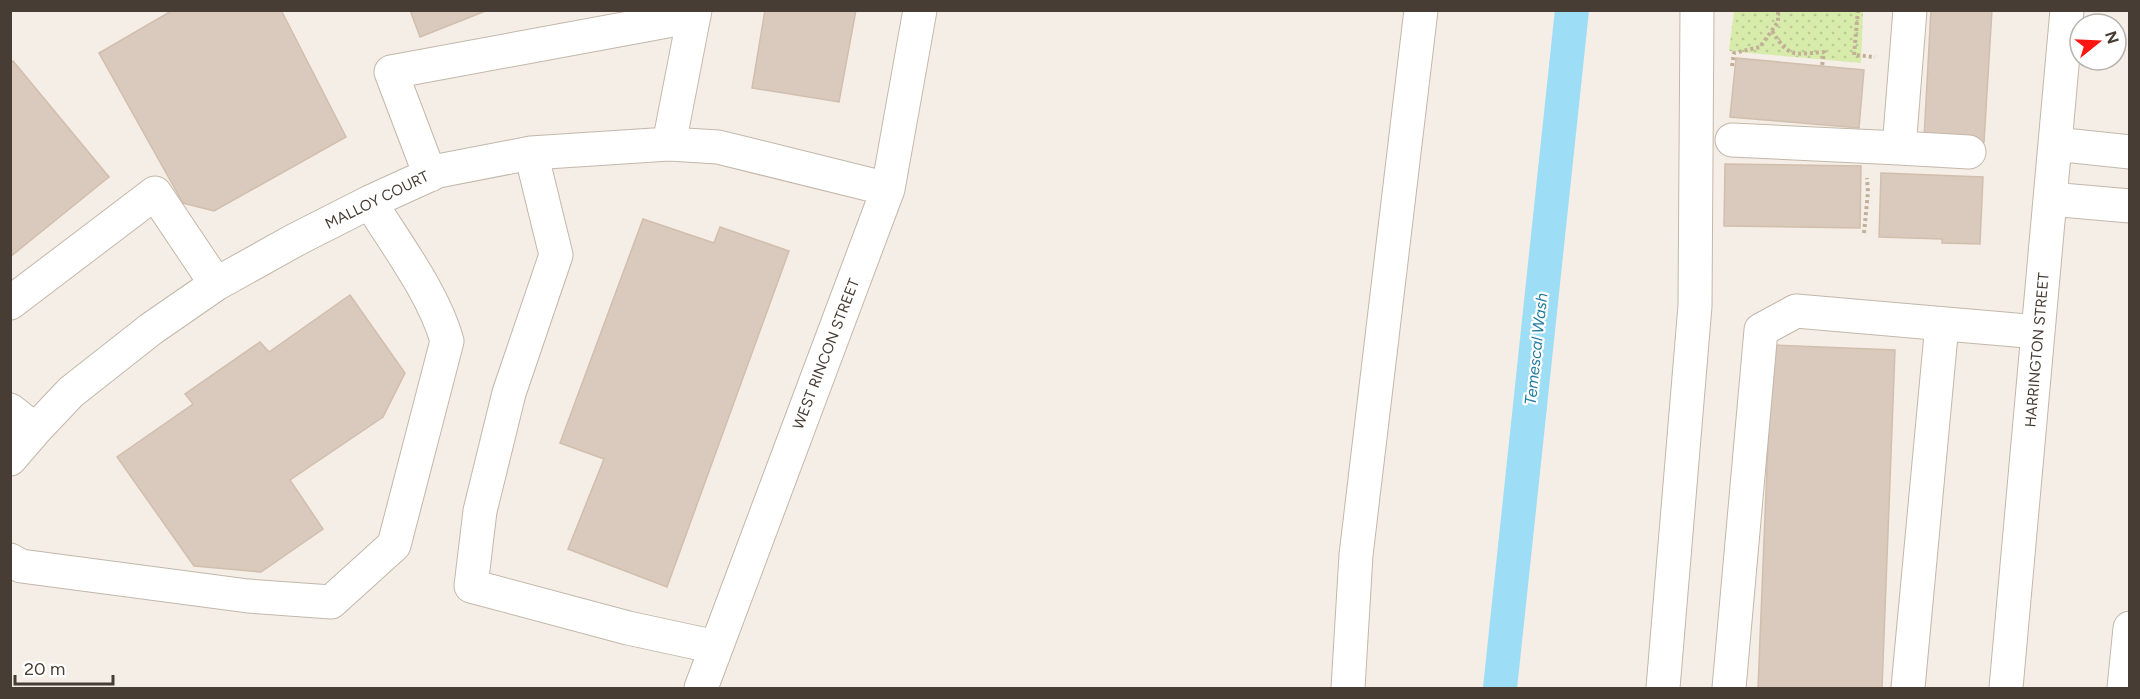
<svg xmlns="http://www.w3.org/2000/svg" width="2140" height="699" viewBox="0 0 2140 699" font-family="Figtree,sans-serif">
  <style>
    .park { fill: url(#park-dots) }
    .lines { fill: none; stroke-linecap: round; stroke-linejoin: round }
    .canal { stroke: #9dddf5; stroke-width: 34 }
    .building { fill: #d9cabd; stroke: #d2bead; stroke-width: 1.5 }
    .minor-casing { stroke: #c3b7aa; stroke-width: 35 }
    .path { stroke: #c3ae98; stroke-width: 4; stroke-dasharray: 3 3; stroke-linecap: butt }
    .minor { stroke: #fff; stroke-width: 33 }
    .labels { text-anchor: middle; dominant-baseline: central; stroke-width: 4.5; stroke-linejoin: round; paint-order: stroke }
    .street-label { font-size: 15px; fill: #473d34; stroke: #fff }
    .water-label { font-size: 16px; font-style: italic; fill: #237da2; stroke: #fff }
  </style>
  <defs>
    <pattern id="park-dots" width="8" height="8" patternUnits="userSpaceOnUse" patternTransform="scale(1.5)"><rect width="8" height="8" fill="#d7ebab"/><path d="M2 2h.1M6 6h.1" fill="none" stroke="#baca94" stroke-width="1.8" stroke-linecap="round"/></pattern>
  </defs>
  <rect width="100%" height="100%" fill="#f4eee6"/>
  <path class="park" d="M1734 11H1863L1861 63 1729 51Z"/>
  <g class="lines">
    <path class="canal" d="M1500 688 1572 10"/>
  </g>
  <path class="building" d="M173 10H281L346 137 214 211 183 203 99 53Z
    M410 10H488L420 37Z
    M765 10H856L839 102 752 88Z
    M1931 10H1992L1984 142 1924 138Z
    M1736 58 1864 70 1859 128 1730 117Z
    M13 61 109 177 10 257V63Z
    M1725 164 1861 166 1860 228 1724 226Z
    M1881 173 1983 177 1980 244 1942 243V239L1879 237Z
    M643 219 714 243 720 227 789 251 667 587 568 549 604 459 560 443Z
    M350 295 405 373 383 417 290 480 323 529 261 572 194 566 117 457 193 404 185 394 260 342 269 352Z
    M1772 345 1895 350 1882 688H1758Z"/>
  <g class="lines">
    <g class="minor-casing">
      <path id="minor" d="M1910 10 1899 148 1969 152
        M1732 140 1899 148
        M669 144 695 10
        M2055 144 2130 152
        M531 153 556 255 509 393 480 511 471 586 628 628 716 647
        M430 175 391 72 694 16
        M2050 199 2130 206
        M10 303 155 193 216 284
        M10 410 35 430
        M10 459 35 430 71 392 151 329 216 284 297 239 370 202 438 171 531 153 669 144 718 147 888 189
        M10 560 21 566 248 596 331 602 394 545 447 341C434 294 396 244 370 202
        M701 688 888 189 920 10
        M1348 688 1356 555 1421 10
        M1663 688 1695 306 1697 10
        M1729 688 1761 330 1796 311 2038 332
        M1908 688 1942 324
        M2006 688 2067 10
        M2124 688 2130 628"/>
    </g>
    <path class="path" d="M1858 10 1854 55 1875 57
      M1772 31C1790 59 1793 54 1824 52L1822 66
      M1732 66 1734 53 1760 47 1778 22V10
      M1864 233 1868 192 1867 178"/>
    <use href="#minor" class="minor"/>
  </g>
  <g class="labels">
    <g class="street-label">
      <text transform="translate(377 200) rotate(-26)">MALLOY COURT</text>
      <text transform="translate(2037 350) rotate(-85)">HARRINGTON STREET</text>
      <text transform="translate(826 354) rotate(-69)">WEST RINCON STREET</text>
    </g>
    <g class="water-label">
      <text transform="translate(1536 349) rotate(-84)">Temescal Wash</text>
    </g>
  </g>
  <rect width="2140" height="699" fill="none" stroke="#473d34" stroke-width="24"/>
  <g transform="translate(2098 42) rotate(72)"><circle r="28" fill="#ffffff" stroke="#b5b1ae" stroke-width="1.5"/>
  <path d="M0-4.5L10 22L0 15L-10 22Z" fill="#ff1511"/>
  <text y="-9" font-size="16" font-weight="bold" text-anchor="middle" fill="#473d34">N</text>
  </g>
  <path d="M15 675v9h98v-9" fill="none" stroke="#473d34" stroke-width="3"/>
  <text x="24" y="675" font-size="18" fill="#473d34" stroke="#ffffff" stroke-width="4.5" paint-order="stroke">20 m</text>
</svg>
